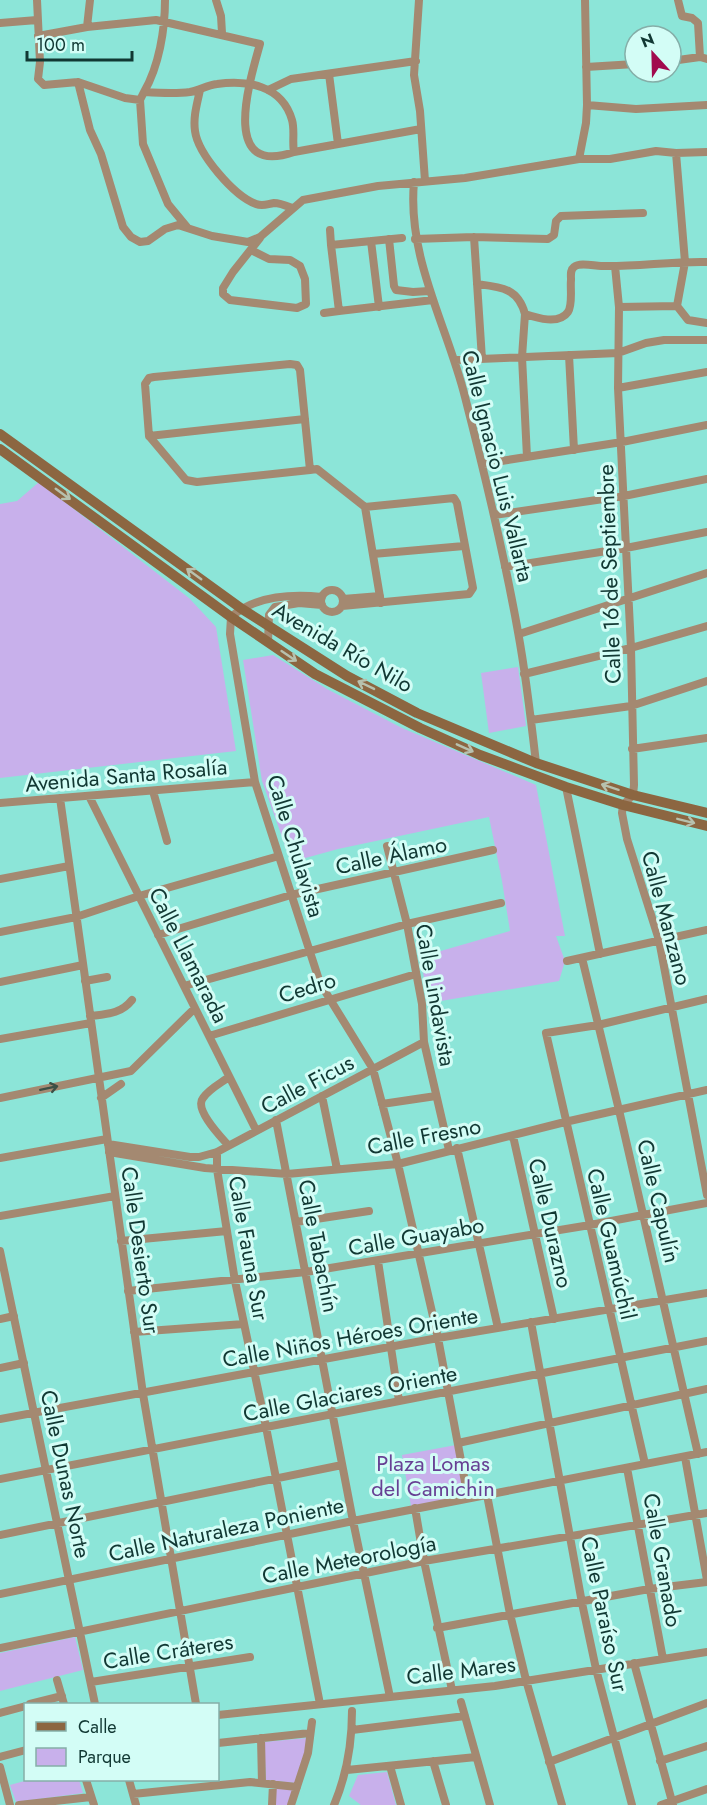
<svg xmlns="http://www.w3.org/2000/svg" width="707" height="1805" viewBox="0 0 707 1805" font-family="Jost,sans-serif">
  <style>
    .green { fill: #c8b0eb }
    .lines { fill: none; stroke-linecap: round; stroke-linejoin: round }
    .minor { stroke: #a48971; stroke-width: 8 }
    .secondary { stroke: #8c6641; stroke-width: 10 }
    .oneway { stroke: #b7c1ae }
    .oneway2 { stroke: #3d5046 }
    .labels { text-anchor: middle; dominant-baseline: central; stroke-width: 6; stroke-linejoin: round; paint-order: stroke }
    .street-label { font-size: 22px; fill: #113833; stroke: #d3fdf6 }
    .park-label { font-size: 22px; fill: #674094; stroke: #d3fdf6 }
  </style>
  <rect width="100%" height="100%" fill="#8ce5d8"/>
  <path class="green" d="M39 482 189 598 216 627 236 751 0 778V504L17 501Z
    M273 655 327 689 402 728 536 785 565 936H556L565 961 559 981 429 1003 420 957 510 931 502 881 489 817 338 849 291 862 262 781 243 660Z
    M518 667 526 726 489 733 481 673Z
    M456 1445 465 1496 411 1506 402 1455Z
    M75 1637 83 1670 0 1691V1653Z
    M307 1738 306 1752 295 1783 266 1780 264 1742Z
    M387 1772 396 1805H361L349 1796 358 1775Z
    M28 1780H79L83 1793 16 1802 10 1785Z
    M276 1787 293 1789 288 1805H275Z"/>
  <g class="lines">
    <path class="minor" d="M37 0 40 62 38 79 44 85 78 82 125 98 140 100 144 92C160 93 175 94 190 92 200 90 207 85 217 84 247 80 282 85 292 120 295 130 292 142 294 152
      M216 0 221 16 222 33
      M419 0 414 75 420 111 425 181
      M678 0 682 16 692 18 698 23 700 57
      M0 23 37 20
      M87 27 90 0
      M38 36 87 27 156 20 260 44C250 80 219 178 294 152L421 129
      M671 61 700 57 707 59
      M586 67 635 64
      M329 74 338 144
      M78 82 90 130 101 154 123 227 131 237 140 242 148 241 165 229 178 225 212 236 248 242 260 237 303 200 378 186 465 178 579 159H610L656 151 676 153 707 152
      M200 90C197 104 193 117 195 131 198 154 234 196 256 204 263 207 267 204 274 203 280 203 287 206 292 208
      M268 90 291 79 416 61
      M144 92C159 66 165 30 165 0
      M140 100 143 144 168 204 187 227
      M587 105 636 109 707 105
      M676 153 685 262 677 306 688 320 707 323
      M579 159 586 123 587 105 585 0
      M414 182C407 258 447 325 465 397 485 475 504 553 518 632 526 675 531 719 536 763
      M330 230 331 245 402 238
      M474 237 482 359
      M389 239 394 286 396 290 413 292 429 291
      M415 239 474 237 548 239 554 235 556 221 561 216 643 213
      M371 241 379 307
      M251 250 269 259 290 260 300 266 305 279 306 304 297 308 230 300 223 294V288L233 272 260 238
      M615 266 619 307 618 388 631 648 634 785 633 795 623 805 622 813 627 839 659 940 707 1195
      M477 284C501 287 518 288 525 314L522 357 527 457
      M619 307 677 306
      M339 311 433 300
      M324 313 339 311 331 245
      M525 314C537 318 559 325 568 312 573 304 570 288 571 280 571 275 570 270 574 267 580 262 594 266 601 266 636 267 672 261 707 262
      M569 355 574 450
      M456 360 618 353 646 343 664 340H707
      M618 388 707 372
      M149 436 305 419
      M482 464 622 442 707 425
      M310 470 300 370 297 365 290 364 154 377 149 378 145 384 149 436 186 480 197 482 310 470 317 469 365 507 381 603
      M494 515 624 496 707 479
      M373 554 464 546
      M505 567 626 548 707 532
      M321 601a11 11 0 1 1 22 0a11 11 0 1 1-22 0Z
      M322 597C292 594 255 596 231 617L230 634 255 782 320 983 373 1069 398 1164 438 1338 468 1498
      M343 599 380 596
      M342 606 469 594 473 588 457 503 454 498 365 507
      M519 634 707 573
      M268 642 269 615 275 607 299 603 322 605
      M524 674 631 648 707 626
      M531 720 631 706 707 681
      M632 749 707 738
      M566 787 600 954
      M153 791 167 841
      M89 796 256 1130
      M60 798 143 1394 196 1704
      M0 803 255 782
      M387 846 407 924 422 1004 424 1042 449 1150
      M0 879 69 866
      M0 932 76 917 139 896 279 856
      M158 935 291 895 493 850
      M582 958 619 1110 698 1454
      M567 961 707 930
      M85 981 107 977
      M0 982 83 965
      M184 986 407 924 501 903
      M90 1016C107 1014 121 1014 132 1000
      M209 1036 416 974
      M0 1039 91 1023
      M322 1096 337 1169
      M0 1098 131 1071 195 1008
      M101 1098 121 1084
      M382 1104 436 1096
      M276 1120 353 1521 390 1697
      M513 1136 554 1319
      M108 1144 190 1157H199L217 1152 424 1042
      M228 1145C220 1136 194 1109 203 1098 209 1089 221 1083 229 1077
      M457 1148 498 1328
      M109 1152 205 1168 287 1174 398 1164 565 1122 707 1090
      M217 1152V1169L235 1281 266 1427 320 1704
      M0 1158 107 1139
      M0 1216 115 1196
      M296 1222 369 1211
      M121 1241 227 1231
      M0 1251 95 1704
      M378 1261 399 1401
      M128 1291 306 1272 590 1225 707 1203
      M0 1319 14 1316
      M531 1322 582 1603 596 1669 632 1805
      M134 1332 244 1324
      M0 1368 24 1363
      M0 1419 438 1338 707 1293
      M458 1443 707 1389
      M685 1457 707 1580
      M645 1464 546 1033 598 1025 707 999
      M627 1468 663 1659
      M0 1479 707 1341
      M487 1495 510 1614 526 1680 562 1805
      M415 1508 424 1561 452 1690
      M0 1535 342 1465
      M0 1594 353 1521 707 1452
      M437 1628 649 1589 707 1582
      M0 1648 424 1561 707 1513
      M634 1663 673 1805
      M57 1680 64 1704
      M91 1682 250 1657
      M461 1702 490 1805
      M30 1704 62 1696
      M0 1713 26 1706
      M218 1715 495 1686 707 1652
      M352 1730 465 1716
      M261 1738 262 1783
      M218 1743 310 1733
      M0 1757 26 1750
      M433 1761 446 1805
      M660 1761 707 1746
      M549 1762 707 1703
      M390 1766 401 1805
      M0 1767 10 1805
      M347 1770 476 1757
      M86 1780 94 1805
      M129 1780 136 1805
      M133 1794 250 1782 297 1787
      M19 1805 91 1797
      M272 1805 273 1784
      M291 1805 308 1753 312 1722
      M334 1805C347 1774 352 1744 352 1711
      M661 1805 707 1789"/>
    <path class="secondary" d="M0 434 242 609 347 676 417 713 536 763 633 795 707 813
      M0 449 231 617 315 674 420 728 480 755 566 787 623 805 707 826"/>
  </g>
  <defs><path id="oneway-shaft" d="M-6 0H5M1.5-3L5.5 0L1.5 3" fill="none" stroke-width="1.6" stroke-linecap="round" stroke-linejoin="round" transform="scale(1.5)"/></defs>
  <g class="oneway">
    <use href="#oneway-shaft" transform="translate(63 494) rotate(36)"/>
    <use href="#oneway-shaft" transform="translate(194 574) rotate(-144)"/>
    <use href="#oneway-shaft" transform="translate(289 656) rotate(34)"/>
    <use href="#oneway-shaft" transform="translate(366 685) rotate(-154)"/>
    <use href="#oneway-shaft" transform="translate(465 748) rotate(24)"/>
    <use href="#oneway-shaft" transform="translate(610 787) rotate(-162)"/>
    <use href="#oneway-shaft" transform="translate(686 821) rotate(14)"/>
  </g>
  <use class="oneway2" href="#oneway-shaft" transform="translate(49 1088) rotate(-12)"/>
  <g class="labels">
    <g class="street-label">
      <text transform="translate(498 466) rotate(76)">Calle Ignacio Luis Vallarta</text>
      <text transform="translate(609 574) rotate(-92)">Calle 16 de Septiembre</text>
      <text transform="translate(343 647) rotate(30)">Avenida Río Nilo</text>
      <text transform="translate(126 775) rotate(-5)">Avenida Santa Rosalía</text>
      <text transform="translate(296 846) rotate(73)">Calle Chulavista</text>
      <text transform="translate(391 855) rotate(-12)">Calle Álamo</text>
      <text transform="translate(667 918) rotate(75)">Calle Manzano</text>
      <text transform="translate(189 955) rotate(63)">Calle Llamarada</text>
      <text transform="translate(307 987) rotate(-17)">Cedro</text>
      <text transform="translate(436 995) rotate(80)">Calle Lindavista</text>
      <text transform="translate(307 1084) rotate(-28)">Calle Ficus</text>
      <text transform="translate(424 1136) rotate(-11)">Calle Fresno</text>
      <text transform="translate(659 1201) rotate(77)">Calle Capulín</text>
      <text transform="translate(551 1223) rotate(77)">Calle Durazno</text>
      <text transform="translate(416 1236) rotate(-10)">Calle Guayabo</text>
      <text transform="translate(612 1244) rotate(77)">Calle Guamúchil</text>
      <text transform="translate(319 1246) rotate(79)">Calle Tabachín</text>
      <text transform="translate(249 1248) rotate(80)">Calle Fauna Sur</text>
      <text transform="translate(141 1250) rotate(82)">Calle Desierto Sur</text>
      <text transform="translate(350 1337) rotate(-10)">Calle Niños Héroes Oriente</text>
      <text transform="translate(350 1393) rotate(-11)">Calle Glaciares Oriente</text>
      <text transform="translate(66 1474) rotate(78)">Calle Dunas Norte</text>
      <text transform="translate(226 1529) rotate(-12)">Calle Naturaleza Poniente</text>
      <text transform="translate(349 1559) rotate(-11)">Calle Meteorología</text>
      <text transform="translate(663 1560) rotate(80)">Calle Granado</text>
      <text transform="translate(605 1614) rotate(78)">Calle Paraíso Sur</text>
      <text transform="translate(168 1651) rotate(-9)">Calle Cráteres</text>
      <text transform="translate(461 1670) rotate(-7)">Calle Mares</text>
    </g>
    <g class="park-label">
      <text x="433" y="1463">Plaza Lomas<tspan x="433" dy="25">del Camichin</tspan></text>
    </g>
  </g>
  <rect x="24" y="1703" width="195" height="78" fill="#d3fdf6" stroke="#85aea8" stroke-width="1.5"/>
  <rect x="36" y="1722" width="30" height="9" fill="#8c6641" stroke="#85aea8" stroke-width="1.5"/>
  <text x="78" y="1733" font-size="18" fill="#113833">Calle</text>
  <rect x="36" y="1748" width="30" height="18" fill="#c8b0eb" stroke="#85aea8" stroke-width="1.5"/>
  <text x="78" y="1763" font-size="18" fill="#113833">Parque</text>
  <g transform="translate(653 54) rotate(338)"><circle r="28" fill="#d3fdf6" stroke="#85aea8" stroke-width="1.5"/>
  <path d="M0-4.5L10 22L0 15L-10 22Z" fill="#a10a4e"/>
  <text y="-9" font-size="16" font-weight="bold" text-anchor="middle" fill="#113833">N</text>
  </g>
  <path d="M27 51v9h105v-9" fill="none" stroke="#113833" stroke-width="3"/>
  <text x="36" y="51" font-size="18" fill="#113833" stroke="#d3fdf6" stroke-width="4.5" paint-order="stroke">100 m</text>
</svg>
